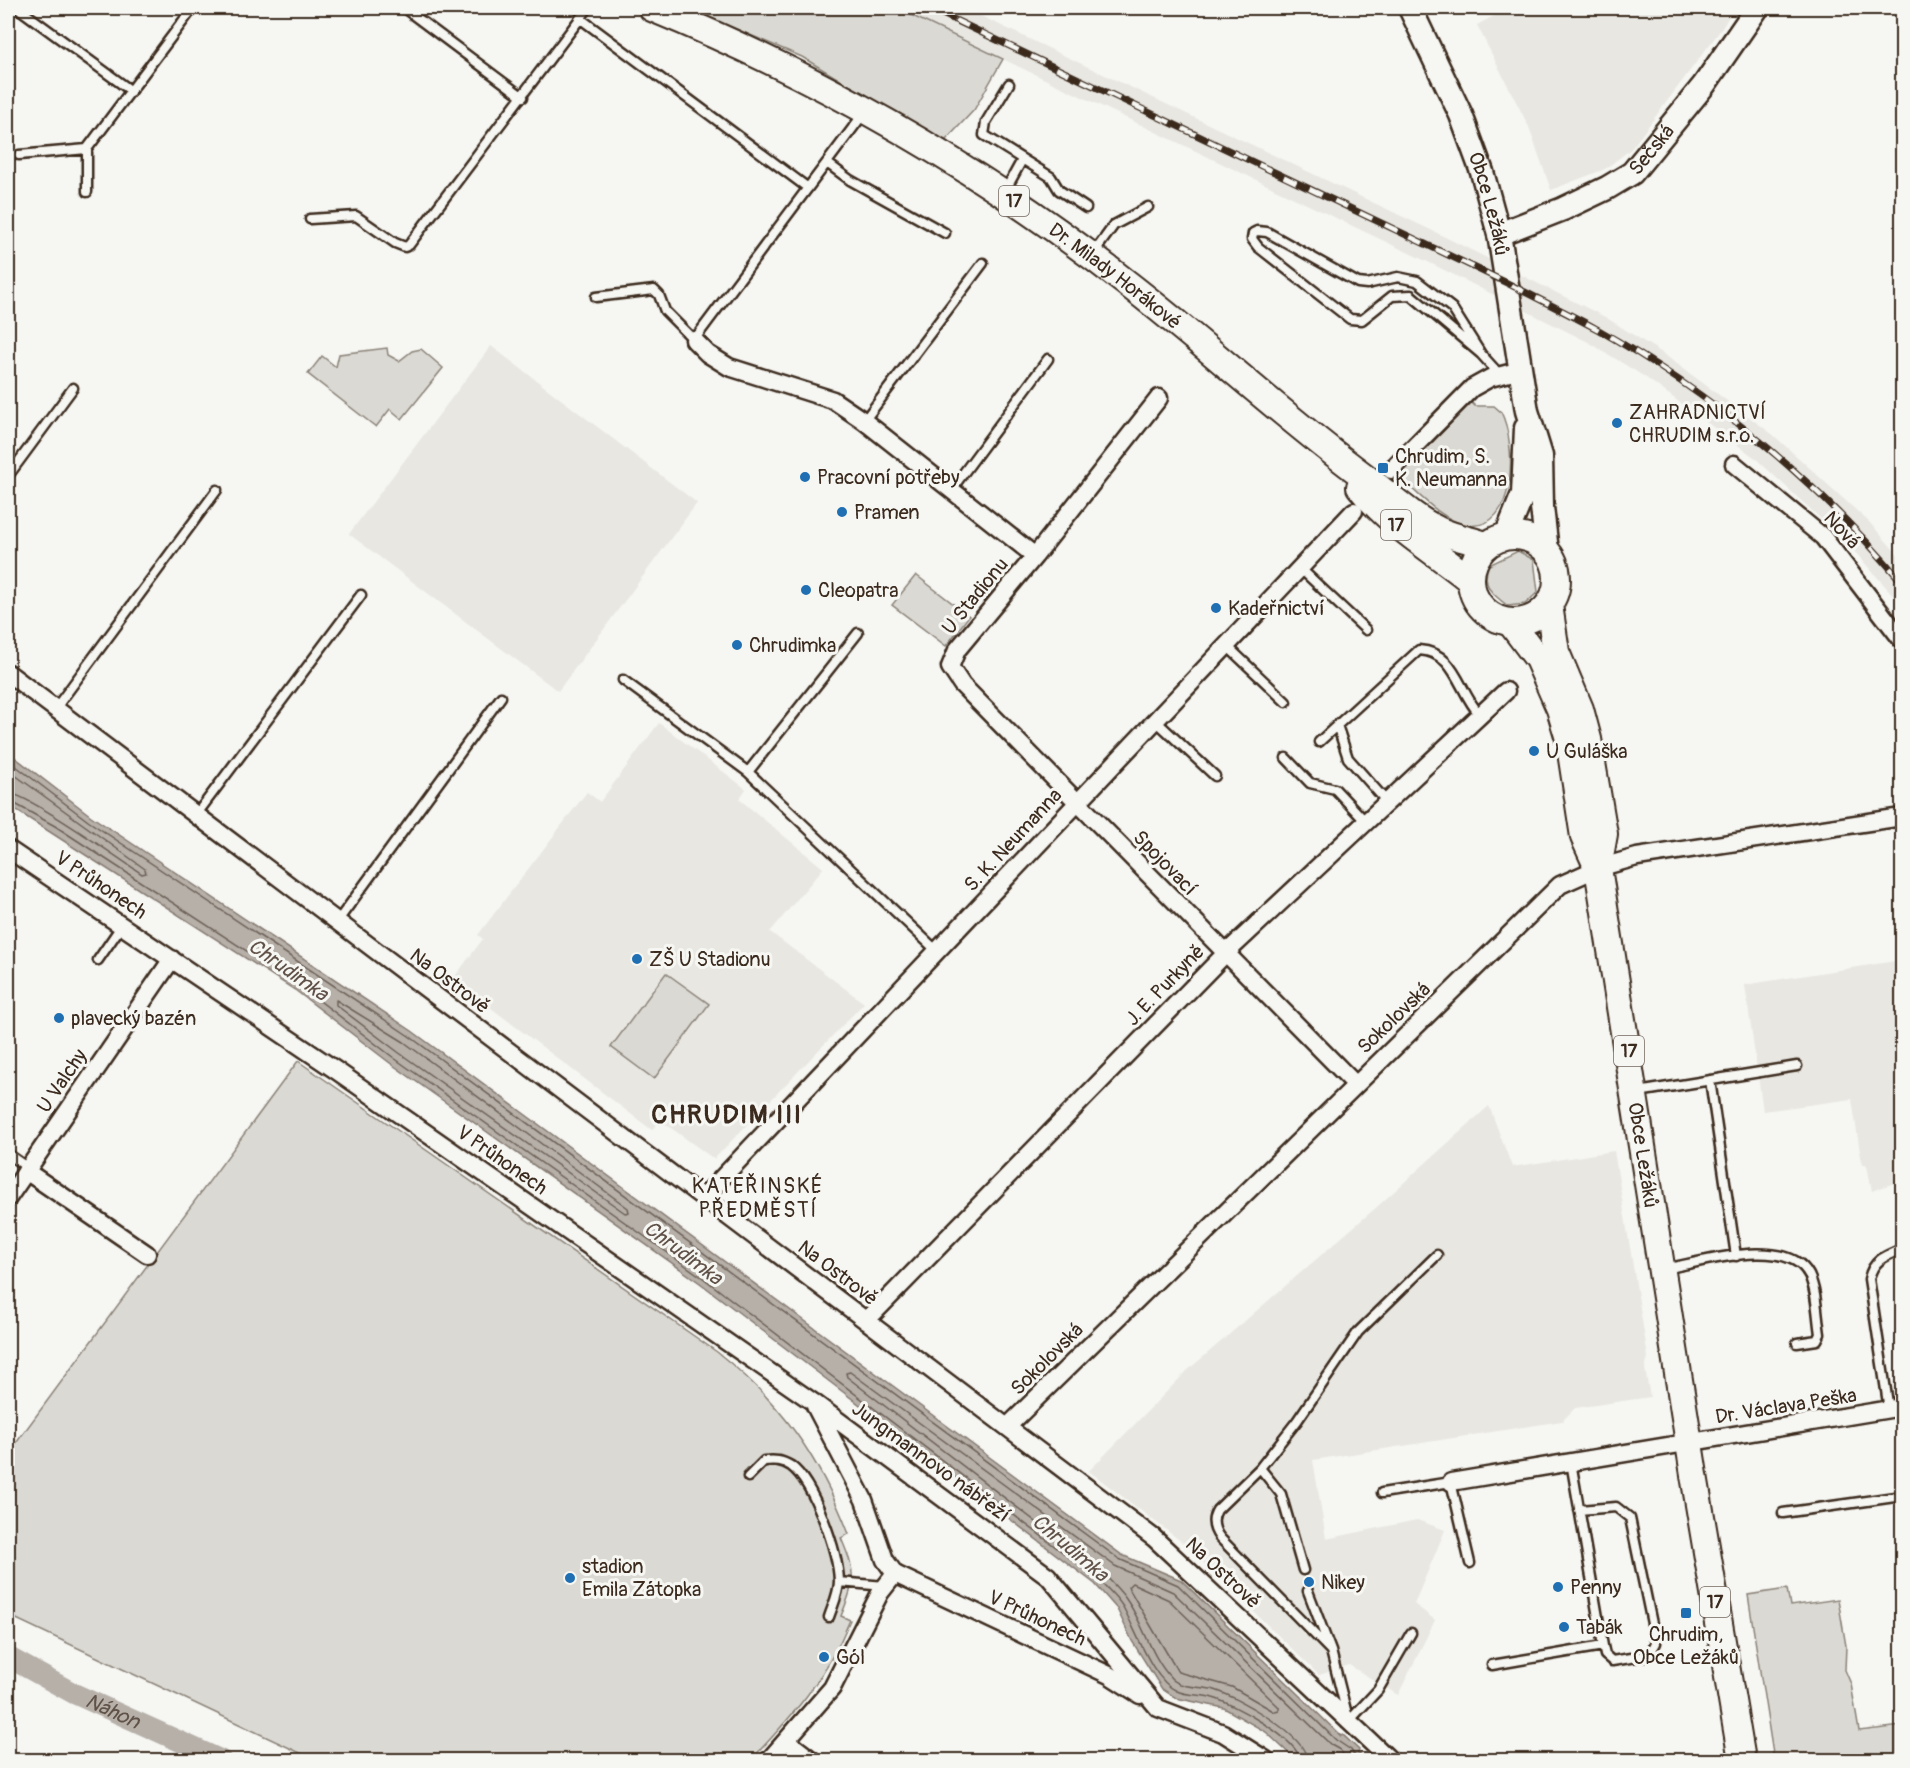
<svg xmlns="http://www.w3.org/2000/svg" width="1910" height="1768" viewBox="0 0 1910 1768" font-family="Pangolin,sans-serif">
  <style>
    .built { fill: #e8e7e2 }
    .green { fill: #dad9d3; stroke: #8a8278; stroke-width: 1.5 }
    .water { fill: #b6b0a9; stroke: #857a71; stroke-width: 1.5 }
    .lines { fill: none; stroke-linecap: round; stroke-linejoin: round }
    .shore { stroke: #6c6056; stroke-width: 1.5 }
    .canal { stroke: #b6b0a9; stroke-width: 21 }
    .service-casing { stroke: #3b2a1e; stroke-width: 13 }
    .minor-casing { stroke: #3b2a1e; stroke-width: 21 }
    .secondary-casing { stroke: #3b2a1e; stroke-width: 27 }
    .primary-casing { stroke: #3b2a1e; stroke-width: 30 }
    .service { stroke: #f6f6f2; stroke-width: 8 }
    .minor { stroke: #f6f6f2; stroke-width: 16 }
    .secondary { stroke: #f6f6f2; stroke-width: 22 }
    .primary { stroke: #f6f6f2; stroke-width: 26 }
    .rail-casing { stroke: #3b2a1e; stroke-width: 7 }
    .rail { stroke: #f6f6f2; stroke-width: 4.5; stroke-dasharray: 14; stroke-linecap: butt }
    .poi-dot { fill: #1f6fb2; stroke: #f6f6f2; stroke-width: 2 }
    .labels { text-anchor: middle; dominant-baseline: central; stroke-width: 6; stroke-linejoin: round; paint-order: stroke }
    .shield { fill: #f6f6f2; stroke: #73675e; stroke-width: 1.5 }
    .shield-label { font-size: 18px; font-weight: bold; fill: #3b2a1e }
    .street-label { font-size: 20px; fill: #3b2a1e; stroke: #f6f6f2 }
    .poi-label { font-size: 20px; fill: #3b2a1e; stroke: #f6f6f2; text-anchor: start }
    .water-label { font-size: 21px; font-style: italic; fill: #605248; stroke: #f6f6f2 }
    .neighbourhood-label { font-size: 21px; letter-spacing: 1.5px; fill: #3b2a1e; stroke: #f6f6f2 }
    .district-label { font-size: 26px; font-weight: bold; letter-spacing: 1.5px; fill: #3b2a1e; stroke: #f6f6f2 }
  </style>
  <rect width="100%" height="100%" fill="#f6f6f2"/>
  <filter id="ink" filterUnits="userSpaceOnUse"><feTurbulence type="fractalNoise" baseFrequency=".0167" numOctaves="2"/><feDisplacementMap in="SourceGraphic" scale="12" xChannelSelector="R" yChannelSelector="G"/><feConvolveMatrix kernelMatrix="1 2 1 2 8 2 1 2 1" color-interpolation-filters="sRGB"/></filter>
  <g filter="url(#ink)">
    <path class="built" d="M896 8H964L1437 233 1605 317 1662 353 1772 434 1869 522 1902 559V605L1847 543 1754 457 1645 377 1590 343 1424 260Z
      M1509 8H1734L1722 28 1631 149 1605 169 1551 190 1529 127 1477 25Z
      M491 346 697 503 558 691 349 534Z
      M659 723 746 789 739 799 823 868 770 932 864 1003 714 1159 660 1120 652 1130 453 979 483 939 478 935 587 792 600 802Z
      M1902 960V1180L1872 1191 1867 1165H1862L1852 1099 1763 1111 1745 985Z
      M1489 1106 1512 1167 1614 1151 1648 1357 1645 1369 1650 1397 1575 1408 1562 1421 1313 1460 1326 1539 1417 1520 1445 1530 1414 1604 1435 1620 1398 1695 1349 1665 1319 1675 1182 1542 1089 1471 1187 1371 1378 1206Z"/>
    <path class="green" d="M687 8H896L1003 59 974 110 944 142 802 57Z
      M387 348 388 355 399 361 412 351 421 349 443 368 402 419 390 409 376 427 308 374 322 356 336 367 339 354Z
      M1471 402 1475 406H1494L1501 412C1516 441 1519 532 1467 525 1442 521 1418 493 1399 477Z
      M1518 551 1534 560 1538 592 1525 604 1508 606C1493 595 1480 585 1489 565Z
      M916 575 969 616 946 646 892 605Z
      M666 973 709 1004 654 1079 611 1047Z
      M298 1061 717 1352C782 1403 819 1457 849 1534L841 1538C856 1573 856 1580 841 1616L850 1620C826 1679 793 1715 751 1760H315L8 1615V1454Z
      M1787 1589 1790 1606 1838 1599 1846 1646 1845 1670 1851 1684 1859 1731 1902 1726V1760H1774L1748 1595Z"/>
    <path class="water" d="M8 752 91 816 412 1031 1122 1555 1181 1580 1341 1736 1343 1735 1359 1750 1358 1753 1366 1760H1296L1266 1732 1224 1708 1176 1698 1162 1689 1132 1641 1117 1609 1095 1584 700 1283 390 1063 295 990 8 805Z"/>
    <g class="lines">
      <path class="shore" d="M8 760 88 821 409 1036 1119 1559 1178 1585 1336 1740 1351 1750 1357 1760
        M8 770 145 869 146 873 142 874C119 859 28 794 8 793
        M8 800 55 826 299 985 394 1058 703 1278 1099 1580C1107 1588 1117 1597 1123 1607 1136 1630 1152 1680 1177 1691 1187 1696 1201 1694 1213 1698 1232 1703 1298 1739 1300 1760
        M336 1000 404 1042 628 1208 629 1212 625 1213 398 1052 336 1005Z
        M1132 1583 1169 1600 1279 1707V1711L1275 1712 1232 1687 1178 1672 1128 1587Z
        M1307 1760C1306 1735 1237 1697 1215 1690 1201 1686 1181 1689 1171 1678 1151 1657 1144 1625 1128 1602 1122 1592 1112 1583 1104 1574L847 1377 846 1373 850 1372 1115 1566 1173 1592 1331 1745 1340 1750 1347 1760"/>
      <path class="canal" id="s1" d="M8 1657 75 1694 221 1760"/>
      <g class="service-casing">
        <path id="service" d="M18 8 130 90
          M404 8 523 97
          M581 19 808 188
          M1009 84 986 122 984 135 1051 177 1059 190 1086 208
          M19 155 87 149
          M827 163 850 180 945 233
          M1005 191 1022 160
          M87 192V149L193 8
          M310 219 356 216 395 243 405 247 409 245 588 8
          M1093 254 1114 225 1148 207
          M596 297 654 290 659 295 665 311 694 340 864 113
          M1481 354 1411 295 1392 296 1362 320 1350 319 1258 247 1252 239 1253 233 1257 231 1267 232 1358 283 1367 284 1398 277 1417 281 1452 308 1481 354 1500 375
          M864 421 983 263
          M8 476 73 388
          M951 490 1048 359
          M1300 568 1366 630
          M858 633 748 772 937 951
          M1226 645 1286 702
          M623 680 748 772
          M55 709 217 490
          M1155 720 1215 776
          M1337 725 1348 758 1387 802
          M1319 742 1419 650C1456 652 1458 691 1480 715
          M1286 758 1310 783 1335 789 1366 822
          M196 815 361 595
          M337 922 501 697
          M98 960 122 925
          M1710 1080 1736 1256
          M1638 1092 1797 1066
          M8 1154 28 1168
          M1664 1269C1699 1263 1788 1234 1809 1275 1817 1292 1817 1315 1820 1334L1817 1340 1797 1343
          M1889 1410 1869 1279C1873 1260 1885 1256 1902 1249
          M1571 1462 1603 1646 1605 1655 1612 1661 1649 1655 1656 1643 1630 1518 1616 1507 1579 1510
          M1260 1468 1217 1510C1211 1520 1214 1530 1220 1538L1331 1651
          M748 1477 764 1461C774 1460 782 1460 791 1466 814 1483 838 1552 839 1581 839 1593 833 1605 829 1617
          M1382 1493 1451 1482 1470 1563
          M1783 1513 1902 1496
          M1303 1570 1281 1494 1260 1468 1297 1421 1358 1332 1437 1255
          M839 1582 885 1586
          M1308 1591 1331 1651 1348 1718
          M1492 1665 1603 1646
          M1349 1721 1378 1690 1411 1633"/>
      </g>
      <g class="minor-casing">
        <path id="minor" d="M694 340 708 354 729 367 833 400 864 421 1035 556 957 650 950 667 962 685 1355 1084
          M1734 464 1823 537 1902 640
          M1391 470 1472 388 1490 378 1521 370
          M1035 556 1159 398
          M8 673 1154 1538 1390 1760
          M8 849 337 1071 813 1402 1048 1576 1158 1708 1223 1733 1266 1760
          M26 1171 147 1254
          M8 1198 172 959
          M703 1198 1354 511
          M866 1321 1225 954 1506 691
          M815 1406 864 1500 885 1560 895 1574 1109 1675 1140 1695
          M1007 1427 1560 885 1598 868 1637 857 1902 817
          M1451 1482 1902 1407
          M787 1741 812 1760
          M769 1760 832 1688 880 1593 895 1574"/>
      </g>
      <g class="secondary-casing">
        <g id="secondary">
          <path id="s2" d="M1410 8 1461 115 1482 172 1499 234 1527 411 1541 456 1542 507 1547 551"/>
          <path id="s3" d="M1499 234 1563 209 1607 188 1632 173 1704 85 1757 8"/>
          <path d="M1506 536 1523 494 1526 428"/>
        </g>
      </g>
      <g class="primary-casing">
        <g id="primary">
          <path id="s4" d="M652 8C820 77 981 169 1124 281 1206 344 1282 416 1365 477 1389 495 1412 517 1438 530 1453 537 1471 540 1486 545"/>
          <path d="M1360 487C1391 526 1432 549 1470 580"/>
          <circle cx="1514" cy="579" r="43"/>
          <path d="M1549 605 1556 652 1580 709 1588 739 1604 834 1598 868"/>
          <path id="s5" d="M1510 622 1538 659 1560 709 1569 739 1584 837 1598 868 1695 1481 1742 1760"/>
        </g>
      </g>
      <use href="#service" class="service"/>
      <use href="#minor" class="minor"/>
      <use href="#secondary" class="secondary"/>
      <use href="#primary" class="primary"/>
      <g class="rail-casing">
        <path id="rail" d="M930 8 1507 283C1537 298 1567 313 1597 329 1711 393 1818 482 1902 582"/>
      </g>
      <use href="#rail" class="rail"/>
    </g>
  </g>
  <g class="poi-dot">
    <circle cx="1617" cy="423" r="6"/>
    <rect x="1377" y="462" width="12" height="12" rx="3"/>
    <circle cx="805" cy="477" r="6"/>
    <circle cx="842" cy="512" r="6"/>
    <circle cx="806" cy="590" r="6"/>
    <circle cx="1216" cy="608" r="6"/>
    <circle cx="737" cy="645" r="6"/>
    <circle cx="1534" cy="751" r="6"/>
    <circle cx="637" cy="959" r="6"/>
    <circle cx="59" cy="1018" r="6"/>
    <circle cx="570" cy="1578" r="6"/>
    <circle cx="1309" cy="1582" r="6"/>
    <circle cx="1558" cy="1587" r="6"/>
    <rect x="1680" y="1607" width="12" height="12" rx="3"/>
    <circle cx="1564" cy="1627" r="6"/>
    <circle cx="824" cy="1657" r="6"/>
  </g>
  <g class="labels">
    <g class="shield">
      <rect x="999" y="186" width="30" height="30" rx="4.5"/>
      <rect x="1381" y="510" width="30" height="30" rx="4.5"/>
      <rect x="1614" y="1036" width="30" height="30" rx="4.5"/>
      <rect x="1700" y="1587" width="30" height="30" rx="4.5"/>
    </g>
    <g class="shield-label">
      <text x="1014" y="201">17</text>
      <text x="1396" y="525">17</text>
      <text x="1629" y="1051">17</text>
      <text x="1715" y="1602">17</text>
    </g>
    <g class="street-label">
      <text stroke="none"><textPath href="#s3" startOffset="177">Sečská</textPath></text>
      <text stroke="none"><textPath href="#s2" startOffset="212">Obce Ležáků</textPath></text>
      <text stroke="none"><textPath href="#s4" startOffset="537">Dr. Milady Horákové</textPath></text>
      <text transform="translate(1842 530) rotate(47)">Nová</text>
      <text transform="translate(975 596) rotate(-51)">U Stadionu</text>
      <text transform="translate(1013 840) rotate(-47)">S. K. Neumanna</text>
      <text transform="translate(1165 863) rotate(46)">Spojovací</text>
      <text transform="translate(101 885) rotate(34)">V Průhonech</text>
      <text transform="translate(450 981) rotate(37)">Na Ostrově</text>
      <text transform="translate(1165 985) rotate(-46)">J. E. Purkyně</text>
      <text transform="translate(1394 1018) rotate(-44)">Sokolovská</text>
      <text transform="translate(62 1081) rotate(-56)">U Valchy</text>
      <text stroke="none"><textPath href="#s5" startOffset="556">Obce Ležáků</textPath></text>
      <text transform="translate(502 1160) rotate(35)">V Průhonech</text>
      <text transform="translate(838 1273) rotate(37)">Na Ostrově</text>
      <text transform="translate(1047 1359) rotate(-45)">Sokolovská</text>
      <text transform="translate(1786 1406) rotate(-9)">Dr. Václava Peška</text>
      <text transform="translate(931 1462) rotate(36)">Jungmannovo nábřeží</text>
      <text transform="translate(1223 1573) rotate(43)">Na Ostrově</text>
      <text transform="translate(1037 1618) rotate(25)">V Průhonech</text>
    </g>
    <g class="poi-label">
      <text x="1629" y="412">ZAHRADNICTVÍ<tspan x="1629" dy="23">CHRUDIM s.r.o.</tspan></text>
      <text x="1395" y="456">Chrudim, S.<tspan x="1395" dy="23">K. Neumanna</tspan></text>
      <text x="817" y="477">Pracovní potřeby</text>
      <text x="854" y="512">Pramen</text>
      <text x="818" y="590">Cleopatra</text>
      <text x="1228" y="608">Kadeřnictví</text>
      <text x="749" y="645">Chrudimka</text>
      <text x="1546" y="751">U Guláška</text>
      <text x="649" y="959">ZŠ U Stadionu</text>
      <text x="71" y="1018">plavecký bazén</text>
      <text x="582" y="1566">stadion<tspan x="582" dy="23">Emila Zátopka</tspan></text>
      <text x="1321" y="1582">Nikey</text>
      <text x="1570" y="1587">Penny</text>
      <text x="1576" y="1627">Tabák</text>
      <text x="1686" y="1634" text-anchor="middle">Chrudim,<tspan x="1686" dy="23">Obce Ležáků</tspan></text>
      <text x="836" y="1657">Gól</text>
    </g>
    <g class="water-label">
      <text transform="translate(288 970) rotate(35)">Chrudimka</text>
      <text transform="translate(683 1253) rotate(37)">Chrudimka</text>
      <text transform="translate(1070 1548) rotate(40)">Chrudimka</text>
      <text stroke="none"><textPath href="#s1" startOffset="118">Náhon</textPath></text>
    </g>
    <g class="neighbourhood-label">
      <text x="758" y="1186">KATEŘINSKÉ<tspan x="758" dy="24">PŘEDMĚSTÍ</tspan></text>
    </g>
    <g class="district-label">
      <text x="727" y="1115">CHRUDIM III</text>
    </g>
  </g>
  <rect width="1910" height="1768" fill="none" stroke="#f6f6f2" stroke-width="30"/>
  <rect x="15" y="15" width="1880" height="1738" fill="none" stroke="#3b2a1e" stroke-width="2" filter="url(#ink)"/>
</svg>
